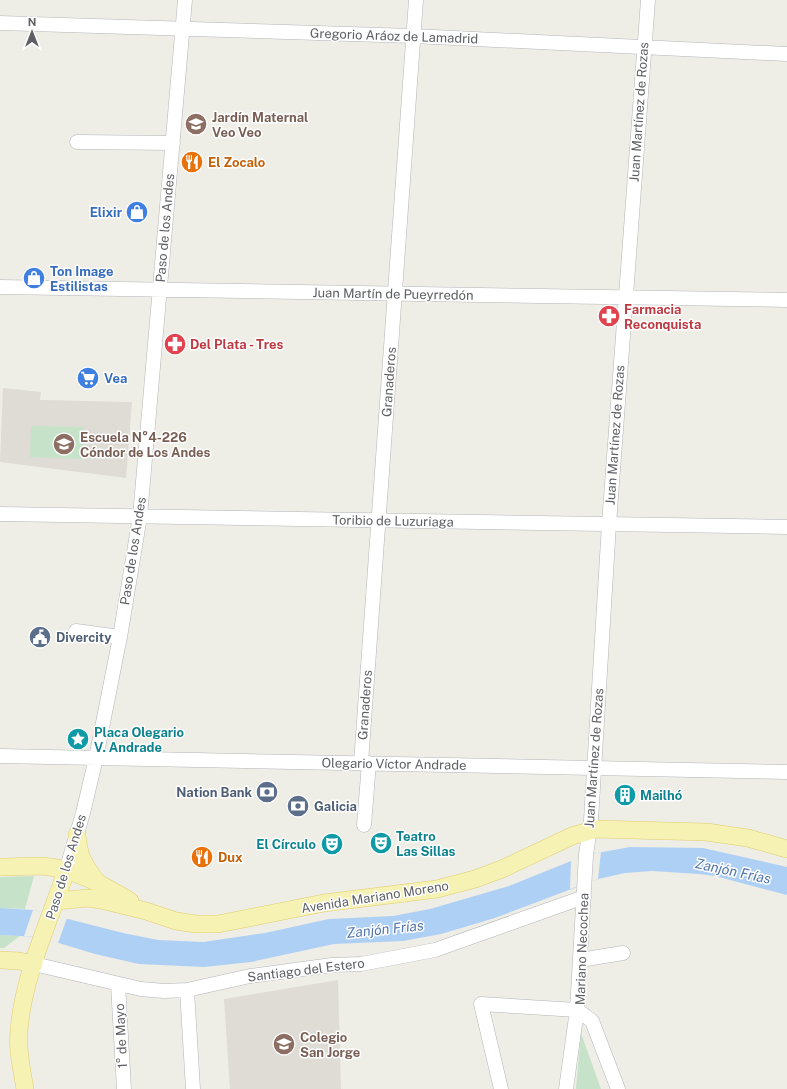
<svg xmlns="http://www.w3.org/2000/svg" width="787" height="1089" viewBox="0 0 787 1089" font-family="'Public Sans',sans-serif">
  <style>
    .education { fill: #dedcd5 }
    .green { fill: #c6e3c9 }
    .water { fill: #afd0f5 }
    .pier { fill: #eeede6 }
    .lines { fill: none; stroke-linecap: round; stroke-linejoin: round }
    .minor-casing { stroke: #b3b5b9; stroke-width: 15 }
    .major-casing { stroke: #e1cd6c; stroke-width: 18 }
    .minor { stroke: #fff; stroke-width: 14 }
    .major { stroke: #f6f2b4; stroke-width: 17 }
    .labels { text-anchor: middle; dominant-baseline: central; stroke-width: 3; stroke-linejoin: round; paint-order: stroke }
    .street-label { font-size: 13px; fill: #5e6065; stroke: #fff }
    .education-label { font-size: 13px; font-weight: bold; fill: #785e54; stroke: #fff; text-anchor: start }
    .food-label { font-size: 13px; font-weight: bold; fill: #c56008; stroke: #fff; text-anchor: start }
    .shop-label { font-size: 13px; font-weight: bold; fill: #366cbe; stroke: #fff; text-anchor: start }
    .health-label { font-size: 13px; font-weight: bold; fill: #be3a42; stroke: #fff; text-anchor: start }
    .service-label { font-size: 13px; font-weight: bold; fill: #4e5e75; stroke: #fff; text-anchor: start }
    .culture-label { font-size: 13px; font-weight: bold; fill: #0d838f; stroke: #fff; text-anchor: start }
    .water-label { font-size: 14px; font-style: italic; fill: #5175ae; stroke: #fff }
  </style>
  <rect width="100%" height="100%" fill="#eeede6"/>
  <path class="education" d="M3 388 41 392 40 400 132 402 126 478 0 462Z
    M338 980 341 1089H230L224 999Z"/>
  <path class="green" d="M31 426 84 427 83 459 30 457Z
    M34 876 25 909 0 908V877Z
    M0 935 20 936 4 948H0Z
    M581 1033 601 1089H576Z"/>
  <path class="water" d="M630 847 703 848 787 867V895L715 876 699 874 652 871 625 873 598 879 495 918 441 934 403 941 334 944 251 962 204 967 139 964 95 954 39 937 0 935V908L33 910 123 933 158 940 203 942 265 933 329 919 393 916 430 909 509 886 586 855Z"/>
  <path class="pier" d="M601 852 598 879 570 889 571 860Z
    M33 910 67 918 58 943 39 937 24 936Z"/>
  <g class="lines">
    <g class="minor-casing">
      <path id="minor" d="M0 23 413 36 787 54
        M77 142 173 143
        M0 287 787 300
        M0 514 787 527
        M76 631 120 637
        M0 756 787 772
        M361 763 416 0
        M364 825 369 763
        M66 871 83 813 96 758 120 637 140 516 185 0
        M580 960 623 953
        M34 964 141 989 164 991 187 990 250 976 332 965 361 964 435 950 584 897
        M118 984 124 1089
        M187 990 193 1089
        M577 1010 592 1021 618 1089
        M501 1089 481 1004 577 1010
        M566 1089 577 1010 586 855 591 820 609 524 648 0"/>
    </g>
    <g class="major-casing">
      <path id="major" d="M77 835C79 857 84 865 97 882
        M0 867C13 867 27 866 41 866 74 868 103 885 130 901
        M57 901 88 898 101 900 146 911 176 921 196 924H218L324 903 437 889 475 879 502 869 572 836 596 829 706 832 748 838 787 849
        M0 960 19 961 34 964
        M25 1089C22 1070 17 1051 19 1031 23 976 49 923 66 871"/>
    </g>
    <use href="#minor" class="minor"/>
    <use href="#major" class="major"/>
  </g>
  <defs>
    <g id="school-disc" transform="scale(1.15)"><circle r="9.5" fill="#8d6e63" stroke="#fff"/><path d="M0-5L7-2L0 1L-7-2ZM-4 1L0 2.5L4 1V4Q0 6-4 4Z" fill="#fff"/></g>
    <g id="restaurant-disc" transform="scale(1.15)"><circle r="9.5" fill="#e8710a" stroke="#fff"/><path d="M-5-6h1v4h1v-4h1v4h1v-4h1v5L-1.5 .5V6h-2V.5L-5-1ZM5-6V6H3V1.5H1.5Q1.5-4 5-6Z" fill="#fff"/></g>
    <g id="shop-disc" transform="scale(1.15)"><circle r="9.5" fill="#3f7fe0" stroke="#fff"/><path d="M-5-2.5h2.3a2.7 3.5 0 0 1 5.4 0H5L5.5 6h-11ZM-1.5-2.5h3a1.5 2.3 0 0 0-3 0Z" fill="#fff"/></g>
    <g id="pharmacy-disc" transform="scale(1.15)"><circle r="9.5" fill="#e0444e" stroke="#fff"/><path d="M-2-6h4v4h4v4h-4v4h-4v-4h-4v-4h4Z" fill="#fff"/></g>
    <g id="supermarket-disc" transform="scale(1.15)"><circle r="9.5" fill="#3f7fe0" stroke="#fff"/><path d="M-6-5.5h2.5l.6 2H6L4.5 2H-2.5L-4.4-4H-6ZM-1.5 3.2a1.3 1.3 0 1 0 .1 0ZM3 3.2a1.3 1.3 0 1 0 .1 0Z" fill="#fff"/></g>
    <g id="civic-disc" transform="scale(1.15)"><circle r="9.5" fill="#5c6f8a" stroke="#fff"/><path d="M-.6-6.5H3V-4.5H.6V-3L4-1V1h2V6H-6V1h2V-1L-.6-3ZM-1.2 2.5V6h2.4V2.5Z" fill="#fff"/></g>
    <g id="sight-disc" transform="scale(1.15)"><circle r="9.5" fill="#0f9aa8" stroke="#fff"/><path d="M0-6L1.8-2.2L6-1.7L2.9 1.2L3.7 5.4L0 3.3L-3.7 5.4L-2.9 1.2L-6-1.7L-1.8-2.2Z" fill="#fff"/></g>
    <g id="bank-disc" transform="scale(1.15)"><circle r="9.5" fill="#5c6f8a" stroke="#fff"/><path d="M-6-4H6V4H-6ZM0-2.3a2.3 2.3 0 1 0 0 4.6a2.3 2.3 0 1 0 0-4.6Z" fill="#fff"/></g>
    <g id="building-disc" transform="scale(1.15)"><circle r="9.5" fill="#0f9aa8" stroke="#fff"/><path d="M-4-6H4V6H1V3H-1V6H-4ZM-2.5-4.3h1.7v1.8h-1.7ZM.8-4.3h1.7v1.8H.8ZM-2.5-1h1.7V.8h-1.7ZM.8-1h1.7V.8H.8Z" fill="#fff"/></g>
    <g id="theatre-disc" transform="scale(1.15)"><circle r="9.5" fill="#0f9aa8" stroke="#fff"/><path d="M-5-5.5Q0-4 5-5.5V0Q5 5 0 6Q-5 5-5 0ZM-3.3-2.5H-1v1.5H-3.3ZM1-2.5H3.3v1.5H1ZM-2.8 1Q0 5.5 2.8 1Z" fill="#fff"/></g>
  </defs>
  <g fill-rule="evenodd">
    <use href="#school-disc" x="196" y="124"/>
    <use href="#restaurant-disc" x="192" y="162"/>
    <use href="#shop-disc" x="137" y="212"/>
    <use href="#shop-disc" x="34" y="278"/>
    <use href="#pharmacy-disc" x="609" y="316"/>
    <use href="#pharmacy-disc" x="175" y="344"/>
    <use href="#supermarket-disc" x="88" y="378"/>
    <use href="#school-disc" x="64" y="444"/>
    <use href="#civic-disc" x="40" y="637"/>
    <use href="#sight-disc" x="78" y="739"/>
    <use href="#bank-disc" x="267" y="792"/>
    <use href="#building-disc" x="625" y="795"/>
    <use href="#bank-disc" x="298" y="806"/>
    <use href="#theatre-disc" x="381" y="843"/>
    <use href="#theatre-disc" x="332" y="844"/>
    <use href="#restaurant-disc" x="202" y="857"/>
    <use href="#school-disc" x="284" y="1044"/>
  </g>
  <g class="labels">
    <g class="street-label">
      <text transform="translate(394 36) rotate(2)">Gregorio Aráoz de Lamadrid</text>
      <text transform="translate(639 112) rotate(-86)">Juan Martínez de Rozas</text>
      <text transform="translate(165 228) rotate(-85)">Paso de los Andes</text>
      <text transform="translate(393 294) rotate(1)">Juan Martín de Pueyrredón</text>
      <text transform="translate(389 382) rotate(-86)">Granaderos</text>
      <text transform="translate(615 435) rotate(-86)">Juan Martínez de Rozas</text>
      <text transform="translate(393 521) rotate(1)">Toribio de Luzuriaga</text>
      <text transform="translate(133 551) rotate(-81)">Paso de los Andes</text>
      <text transform="translate(365 705) rotate(-86)">Granaderos</text>
      <text transform="translate(594 758) rotate(-86)">Juan Martínez de Rozas</text>
      <text transform="translate(394 764) rotate(1)">Olegario Víctor Andrade</text>
      <text transform="translate(66 867) rotate(-73)">Paso de los Andes</text>
      <text transform="translate(375 897) rotate(-9)">Avenida Mariano Moreno</text>
      <text transform="translate(582 949) rotate(-88)">Mariano Necochea</text>
      <text transform="translate(306 970) rotate(-7)">Santiago del Estero</text>
      <text transform="translate(121 1036) rotate(-93)">1° de Mayo</text>
    </g>
    <g class="education-label">
      <text x="212" y="117">Jardín Maternal<tspan x="212" dy="15">Veo Veo</tspan></text>
      <text x="80" y="437">Escuela N°4-226<tspan x="80" dy="15">Cóndor de Los Andes</tspan></text>
      <text x="300" y="1037">Colegio<tspan x="300" dy="15">San Jorge</tspan></text>
    </g>
    <g class="food-label">
      <text x="208" y="162">El Zocalo</text>
      <text x="218" y="857">Dux</text>
    </g>
    <g class="shop-label">
      <text x="122" y="212" text-anchor="end">Elixir</text>
      <text x="50" y="271">Ton Image<tspan x="50" dy="15">Estilistas</tspan></text>
      <text x="104" y="378">Vea</text>
    </g>
    <g class="health-label">
      <text x="624" y="309">Farmacia<tspan x="624" dy="15">Reconquista</tspan></text>
      <text x="190" y="344">Del Plata - Tres</text>
    </g>
    <g class="service-label">
      <text x="56" y="637">Divercity</text>
      <text x="252" y="792" text-anchor="end">Nation Bank</text>
      <text x="314" y="806">Galicia</text>
    </g>
    <g class="culture-label">
      <text x="94" y="732">Placa Olegario<tspan x="94" dy="15">V. Andrade</tspan></text>
      <text x="640" y="795">Mailhó</text>
      <text x="396" y="836">Teatro<tspan x="396" dy="15">Las Sillas</tspan></text>
      <text x="316" y="844" text-anchor="end">El Círculo</text>
    </g>
    <g class="water-label">
      <text transform="translate(733 871) rotate(12)">Zanjón Frías</text>
      <text transform="translate(385 929) rotate(-6)">Zanjón Frías</text>
    </g>
  </g>
  <g transform="translate(32 32)" stroke="#ffffff" stroke-width="3" paint-order="stroke">
  <path d="M0-3L7 15L0 10L-7 15Z" fill="#5e6065"/>
  <text y="-6" font-size="11" font-weight="bold" text-anchor="middle" fill="#5e6065">N</text>
  </g>
</svg>
